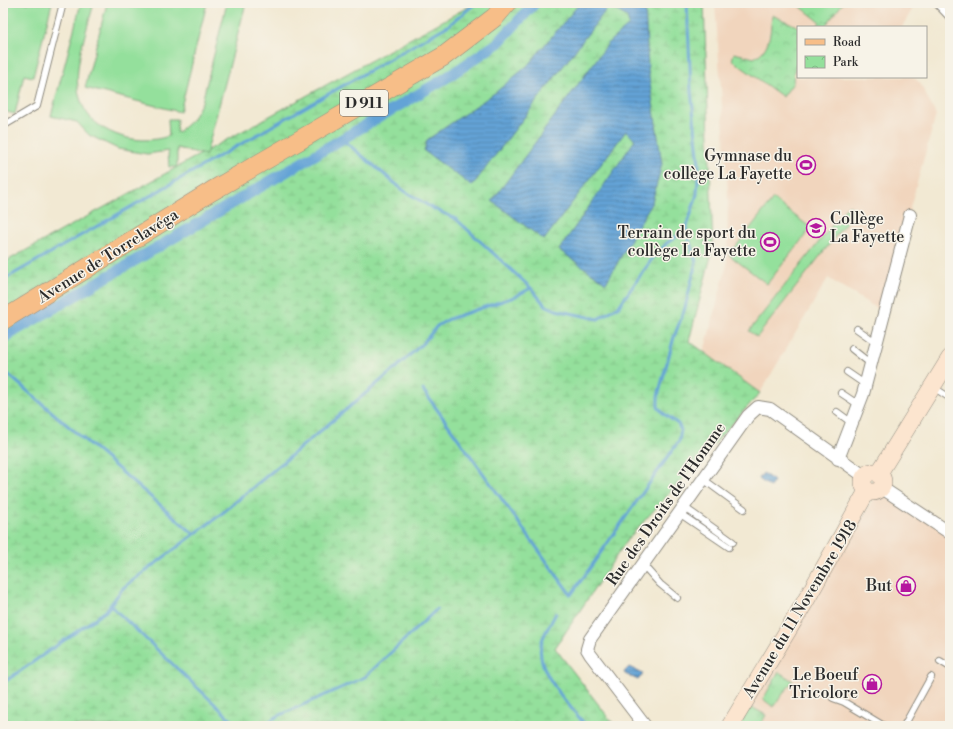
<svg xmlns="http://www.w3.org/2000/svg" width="953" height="729" viewBox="0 0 953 729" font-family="'Libre Bodoni',serif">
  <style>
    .built { fill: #f1d5bd }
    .grass { fill: url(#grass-tufts); stroke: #608664 }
    .wetland { fill: url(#wetland-marsh); stroke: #608664 }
    .park { fill: url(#park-crowns); stroke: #608664 }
    .garden { fill: #94e09c; stroke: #608664 }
    .water { fill: url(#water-rules); stroke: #486780 }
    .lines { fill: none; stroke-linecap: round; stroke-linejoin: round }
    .stream { stroke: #64a3d6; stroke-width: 3 }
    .canal { stroke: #64a3d6; stroke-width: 11 }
    .lane-casing { stroke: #8e8a7f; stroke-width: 8 }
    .street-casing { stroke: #8e8a7f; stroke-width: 14 }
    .secondary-casing { stroke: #8e8a7f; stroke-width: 18 }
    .primary-casing { stroke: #8e8a7f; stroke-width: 20 }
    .lane { stroke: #fff; stroke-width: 6 }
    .street { stroke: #fff; stroke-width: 12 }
    .secondary { stroke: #fce5cf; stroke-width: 17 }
    .primary { stroke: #f7be88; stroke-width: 19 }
    .labels { text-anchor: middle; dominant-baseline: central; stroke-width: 3; stroke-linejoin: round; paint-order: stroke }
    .shield { fill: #f7f3e8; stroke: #686764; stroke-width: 1 }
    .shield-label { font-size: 15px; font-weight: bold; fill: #2b2b2b }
    .poi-label { font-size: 16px; fill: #2b2b2b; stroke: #f7f3e8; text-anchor: end }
    .street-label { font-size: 16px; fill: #2b2b2b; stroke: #f7f3e8 }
  </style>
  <defs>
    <pattern id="grass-tufts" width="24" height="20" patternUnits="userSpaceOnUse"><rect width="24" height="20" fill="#94e09c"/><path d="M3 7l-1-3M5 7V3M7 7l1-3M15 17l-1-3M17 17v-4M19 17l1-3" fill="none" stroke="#80c087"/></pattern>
    <pattern id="wetland-marsh" width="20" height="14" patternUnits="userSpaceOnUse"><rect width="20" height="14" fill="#94e09c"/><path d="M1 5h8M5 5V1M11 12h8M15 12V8" fill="none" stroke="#80c087"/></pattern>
    <pattern id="park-crowns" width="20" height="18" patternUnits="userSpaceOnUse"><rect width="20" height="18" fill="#94e09c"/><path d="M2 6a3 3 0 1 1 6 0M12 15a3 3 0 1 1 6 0" fill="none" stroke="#80c087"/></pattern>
    <pattern id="water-rules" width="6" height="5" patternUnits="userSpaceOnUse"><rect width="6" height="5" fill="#64a3d6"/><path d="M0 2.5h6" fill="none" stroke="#5385ae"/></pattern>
  </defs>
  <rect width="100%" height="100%" fill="#f7f3e8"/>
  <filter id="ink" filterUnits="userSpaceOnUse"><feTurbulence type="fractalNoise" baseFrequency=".025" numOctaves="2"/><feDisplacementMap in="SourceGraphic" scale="8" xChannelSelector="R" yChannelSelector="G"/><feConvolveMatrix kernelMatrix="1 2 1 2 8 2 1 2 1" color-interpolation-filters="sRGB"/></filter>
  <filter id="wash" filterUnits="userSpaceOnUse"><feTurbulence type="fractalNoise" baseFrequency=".012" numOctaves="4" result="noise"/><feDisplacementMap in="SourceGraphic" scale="16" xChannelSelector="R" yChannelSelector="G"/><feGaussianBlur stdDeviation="0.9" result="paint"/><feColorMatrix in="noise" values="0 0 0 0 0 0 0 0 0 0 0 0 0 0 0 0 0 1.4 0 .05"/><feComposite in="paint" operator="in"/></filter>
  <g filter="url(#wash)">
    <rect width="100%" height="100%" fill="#f2e9d3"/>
    <path class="built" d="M715 3H916L902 27H798V77H913L920 83 936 115 881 311 828 278 760 393 704 352 727 265 728 191Z
      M882 485 950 526V726H736Z"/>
    <path class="grass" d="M779 672 793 681 773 707 763 699Z
      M753 708 766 715 760 726H739L748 710Z"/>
    <path class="wetland" d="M475 3H704L713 248 689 341 760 393 627 540 555 648 615 726H3V263Z"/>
    <path class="park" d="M796 3H843L826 25 827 27H817L820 22Z
      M772 15 799 27 798 61 794 71 793 83 783 97 732 60 734 53 754 58C771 49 770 33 772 15Z"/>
    <path class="garden" d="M3 3H52L33 77 24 75 15 114 3 111Z
      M81 3H94C82 49 55 109 115 134 132 141 151 142 169 136L168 119H177V133L192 120 202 102 227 3H246L206 155 177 148V167H169L168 151 147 154 118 149 89 135 77 122 51 116Z
      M107 3H207L180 112 85 88Z
      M773 199 811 228 767 284 729 255Z
      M848 205 856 210 757 337 749 331Z"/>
    <path class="water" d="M580 3H645L648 69 662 164 652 202 606 283 559 250 635 140 626 131 544 240 492 201 610 41 629 25 627 17 609 6 472 186 424 151 427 140 496 92 527 66Z
      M763 473 774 481 770 487 759 479Z
      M629 667 643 674 638 680 625 674 624 672Z"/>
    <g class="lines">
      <path class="stream" d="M343 140 403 190 432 208 456 219 531 288 545 305 556 310 598 319 619 306 652 259 667 243 686 230
        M3 280 449 25 476 3
        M3 370 194 534
        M423 390 571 595 679 441 681 430 678 424 663 413 658 407V396L674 337 685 308 696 262 686 230 697 194 699 164 691 90 687 3
        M110 605 238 726
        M556 613C552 622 545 631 542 641 532 669 570 705 586 726
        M3 683 106 611 123 588 220 515 397 367 424 342 437 326 449 319 514 297 531 288
        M262 726 276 717 365 677 437 609"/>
      <path class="canal" d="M3 338 446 78 498 43 535 3"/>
    </g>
  </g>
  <g filter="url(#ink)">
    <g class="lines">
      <g class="lane-casing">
        <path id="lane" d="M936 3 950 18
          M3 126 37 106 63 3
          M857 329 877 343
          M852 349 871 364
          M847 372 866 385
          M933 387 950 398
          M841 393 859 405
          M837 412 852 423
          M703 479 744 509
          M684 507 733 542
          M679 513 729 547
          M643 565 660 584 677 598
          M940 661 950 667
          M833 698 844 702 884 726
          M905 724 931 677"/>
      </g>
      <g class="street-casing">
        <path id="street" d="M838 459 863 394 910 215
          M882 488 950 533
          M645 726 590 654 587 649 590 639 748 416 758 407 770 409 864 476"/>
      </g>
      <g class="secondary-casing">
        <path id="secondary" d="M863 482a10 10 0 1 1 20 0a10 10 0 1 1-20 0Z
          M879 473 950 358
          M730 726 805 602 867 491"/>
      </g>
      <g class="primary-casing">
        <path id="primary" d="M3 320 212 191 444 56 495 17 507 3"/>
      </g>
      <use href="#lane" class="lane"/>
      <use href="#street" class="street"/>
      <use href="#secondary" class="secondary"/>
      <use href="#primary" class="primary"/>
    </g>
  </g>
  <defs>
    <g id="stadium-ring" transform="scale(1)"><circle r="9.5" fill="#f7f3e8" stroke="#b5179e" stroke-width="1.5"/><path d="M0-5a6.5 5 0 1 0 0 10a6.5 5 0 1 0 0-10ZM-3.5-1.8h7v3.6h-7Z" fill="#b5179e"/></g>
    <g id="school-ring" transform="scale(1)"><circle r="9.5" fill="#f7f3e8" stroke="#b5179e" stroke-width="1.5"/><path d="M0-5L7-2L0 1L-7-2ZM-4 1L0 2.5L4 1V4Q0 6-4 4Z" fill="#b5179e"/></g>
    <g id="shop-ring" transform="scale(1)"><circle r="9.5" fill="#f7f3e8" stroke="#b5179e" stroke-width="1.5"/><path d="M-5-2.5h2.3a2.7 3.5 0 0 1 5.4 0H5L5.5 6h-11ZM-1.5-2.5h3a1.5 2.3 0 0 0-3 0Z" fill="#b5179e"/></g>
  </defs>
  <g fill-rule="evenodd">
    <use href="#stadium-ring" x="806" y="165"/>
    <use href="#school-ring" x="816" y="228"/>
    <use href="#stadium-ring" x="770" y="242"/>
    <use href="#shop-ring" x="906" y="586"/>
    <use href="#shop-ring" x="872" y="684"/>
  </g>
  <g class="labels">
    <rect class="shield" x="340" y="90" width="48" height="26" rx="3"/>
    <g class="shield-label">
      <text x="364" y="103">D 911</text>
    </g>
    <g class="poi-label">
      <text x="792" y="156">Gymnase du<tspan x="792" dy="18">collège La Fayette</tspan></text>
      <text x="830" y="219" text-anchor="start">Collège<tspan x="830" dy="18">La Fayette</tspan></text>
      <text x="756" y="233">Terrain de sport du<tspan x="756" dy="18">collège La Fayette</tspan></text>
      <text x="892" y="586">But</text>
      <text x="858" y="675">Le Boeuf<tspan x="858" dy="18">Tricolore</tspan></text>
    </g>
    <g class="street-label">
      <text transform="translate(108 256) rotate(-32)">Avenue de Torrelavéga</text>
      <text transform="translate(666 504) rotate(-55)">Rue des Droits de l'Homme</text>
      <text transform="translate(800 609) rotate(-59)">Avenue du 11 Novembre 1918</text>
    </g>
  </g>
  <rect width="953" height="729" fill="none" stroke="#f7f3e8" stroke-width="16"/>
  <rect x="797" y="26" width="130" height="52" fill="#f7f3e8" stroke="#a5a39c"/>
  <rect x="805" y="39" width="20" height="6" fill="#f7be88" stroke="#a5a39c"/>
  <text x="833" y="46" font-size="12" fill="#2b2b2b">Road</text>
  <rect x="805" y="56" width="20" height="12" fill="url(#park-crowns)" stroke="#a5a39c"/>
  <text x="833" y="66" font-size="12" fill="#2b2b2b">Park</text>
</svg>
